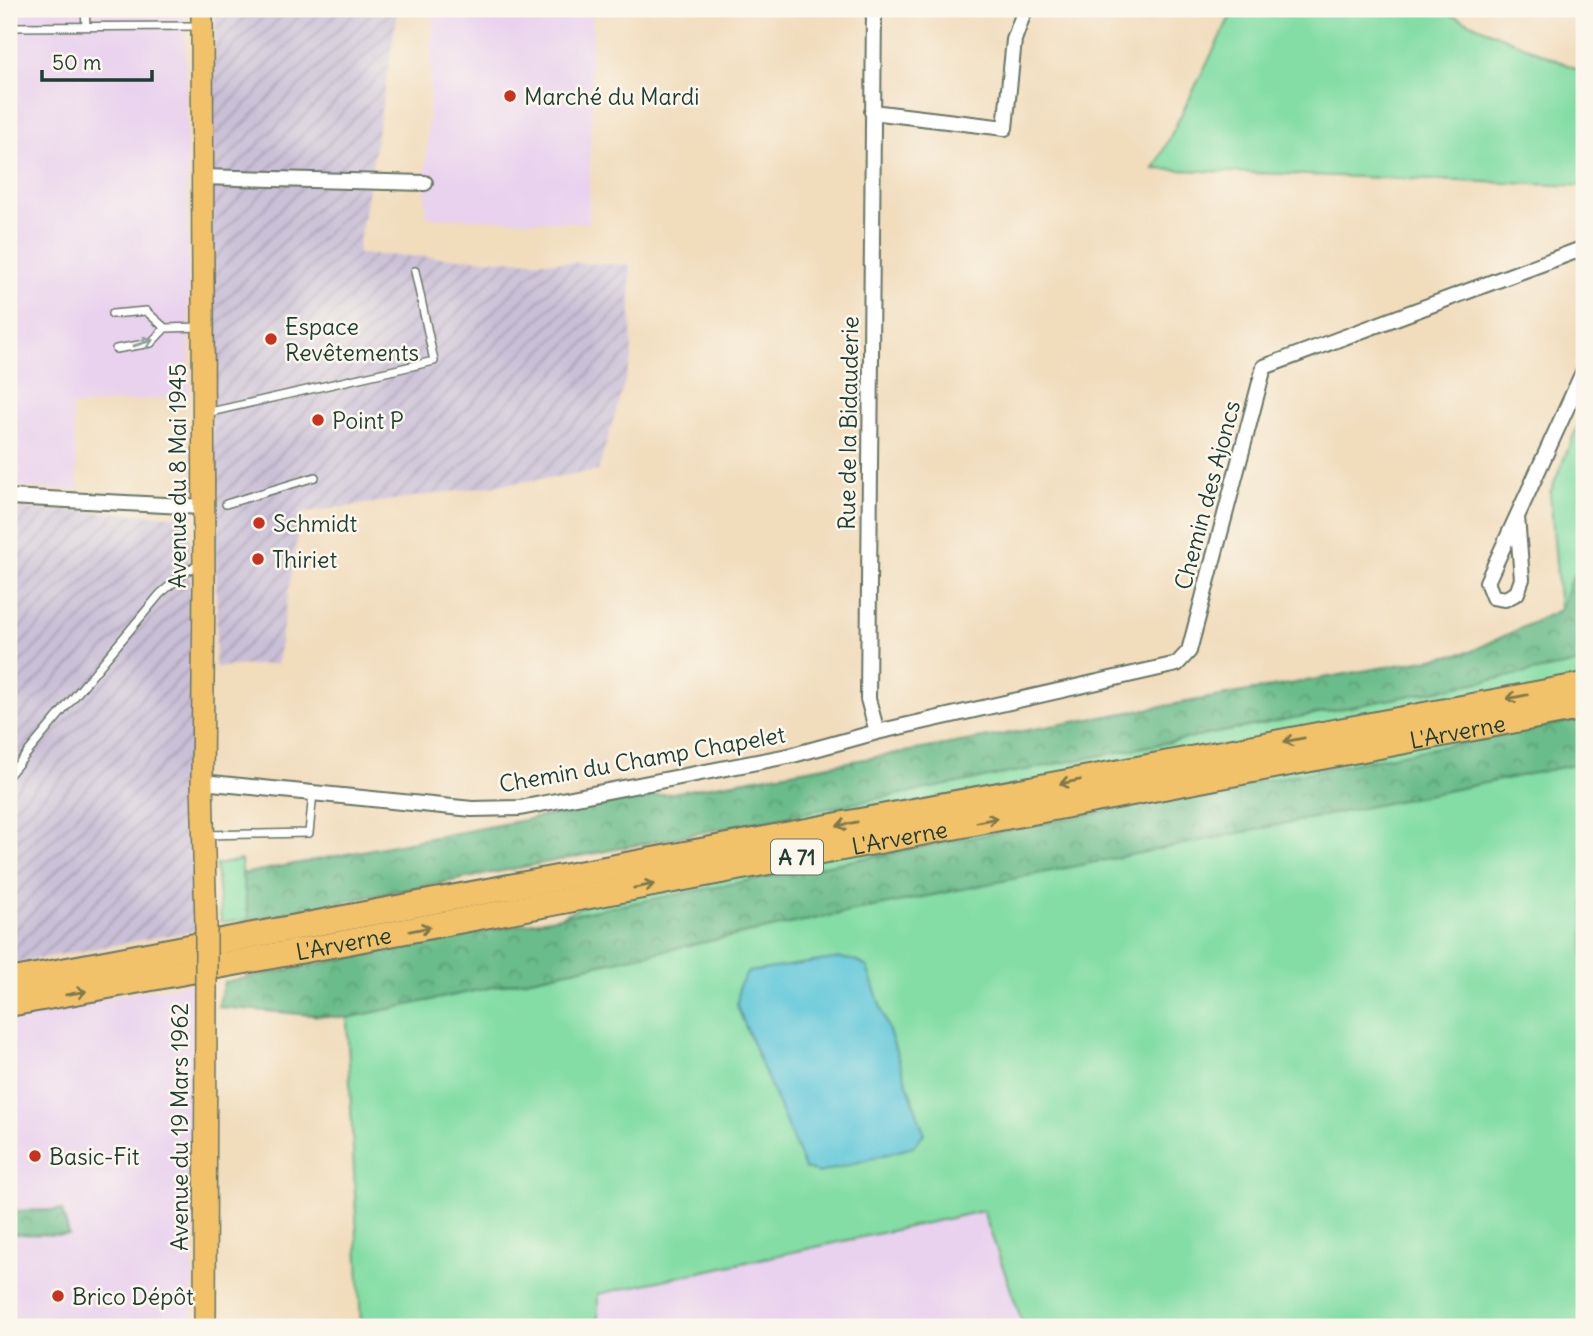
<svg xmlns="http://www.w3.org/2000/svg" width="1593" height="1336" viewBox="0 0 1593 1336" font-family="Delius,sans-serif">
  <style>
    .built { fill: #e9d2ee }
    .industrial { fill: url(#industrial-furrows) }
    .green { fill: #83dda4; stroke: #518d6c; stroke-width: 2 }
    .forest { fill: url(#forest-crowns); stroke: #447c5f; stroke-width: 2 }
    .water { fill: #5dc6d9; stroke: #3e8286; stroke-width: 2 }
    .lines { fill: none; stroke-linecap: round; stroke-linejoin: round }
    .lane-casing { stroke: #687564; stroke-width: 10 }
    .street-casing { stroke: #687564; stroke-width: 18 }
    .primary-casing { stroke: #687564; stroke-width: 24 }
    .highway-casing { stroke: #687564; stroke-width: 28 }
    .lane { stroke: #fff; stroke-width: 7 }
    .street { stroke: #fff; stroke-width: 14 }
    .primary { stroke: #f2c26a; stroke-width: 21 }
    .highway { stroke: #f2c26a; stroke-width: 24 }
    .primary-bridge-casing { stroke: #687564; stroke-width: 24; stroke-linecap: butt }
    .primary-bridge { stroke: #f2c26a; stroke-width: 21 }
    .oneway { stroke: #8f9e9a }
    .oneway2 { stroke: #7e794c }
    .poi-dot { fill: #c8321e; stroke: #fbf7ec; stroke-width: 2.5 }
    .labels { text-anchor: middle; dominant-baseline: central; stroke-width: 5; stroke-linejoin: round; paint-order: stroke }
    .shield { fill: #fbf7ec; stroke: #61756b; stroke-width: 2 }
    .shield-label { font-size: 21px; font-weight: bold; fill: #1f3d34 }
    .poi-label { font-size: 23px; fill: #1f3d34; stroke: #fbf7ec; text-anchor: start }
    .street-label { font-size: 23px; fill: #1f3d34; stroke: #fbf7ec }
  </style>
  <defs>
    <pattern id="industrial-furrows" width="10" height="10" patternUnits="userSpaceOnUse" patternTransform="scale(1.75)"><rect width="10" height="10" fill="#c9bfd7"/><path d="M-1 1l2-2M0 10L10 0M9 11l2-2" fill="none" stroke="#a39caf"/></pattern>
    <pattern id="forest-crowns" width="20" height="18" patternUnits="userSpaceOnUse" patternTransform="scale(1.75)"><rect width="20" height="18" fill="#6abc8a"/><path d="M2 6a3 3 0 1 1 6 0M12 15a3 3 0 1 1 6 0" fill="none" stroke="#579a72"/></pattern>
  </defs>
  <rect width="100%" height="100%" fill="#fbf7ec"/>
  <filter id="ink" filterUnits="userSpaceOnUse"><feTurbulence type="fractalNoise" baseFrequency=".0143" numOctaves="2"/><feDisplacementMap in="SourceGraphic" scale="14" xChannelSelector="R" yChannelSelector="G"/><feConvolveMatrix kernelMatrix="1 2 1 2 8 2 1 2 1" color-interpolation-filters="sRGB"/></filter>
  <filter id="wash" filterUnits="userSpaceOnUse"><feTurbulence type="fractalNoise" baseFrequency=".00686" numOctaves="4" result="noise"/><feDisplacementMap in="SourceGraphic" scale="28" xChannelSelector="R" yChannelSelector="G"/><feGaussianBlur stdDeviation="1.57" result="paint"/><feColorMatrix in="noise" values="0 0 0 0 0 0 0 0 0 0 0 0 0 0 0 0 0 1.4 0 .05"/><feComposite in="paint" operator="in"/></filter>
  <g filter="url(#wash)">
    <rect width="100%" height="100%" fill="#f1dcbc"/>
    <path class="built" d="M9 9H185L190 396 72 406 78 490 9 487Z
      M434 9H593L589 223 426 217 425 183Z
      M193 983V1327H9V1014Z
      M984 1211 1024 1327H598V1294Z"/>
    <path class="industrial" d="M215 9H398L357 254 630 265 632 357 598 471 301 513 277 664 215 667 217 610 210 334Z
      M9 507 189 517 197 930 9 964Z"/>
    <path class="green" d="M1234 9H1438L1584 72V186L1154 169Z
      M1584 410V1327H1024L983 1211 598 1294V1327H361L347 1018 876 767 1470 652 1560 610 1550 493Z
      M241 860 249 920 221 922 216 865Z"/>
    <path class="forest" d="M1582 568H1584V662L249 920 242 874 587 808 1470 652 1560 610 1571 579Z
      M1584 719V763L790 924 347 1018 218 1007 224 982Z
      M62 1210 69 1235 9 1234V1211Z"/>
    <path class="water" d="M840 958 857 961 867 967 924 1133 913 1147 819 1173 805 1169 737 1006 739 986 748 972Z"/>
  </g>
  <g filter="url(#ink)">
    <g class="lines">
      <g class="lane-casing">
        <path id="lane" d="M85 9 86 26
          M9 27 201 26
          M112 314 146 311 165 328
          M116 349 151 343 165 328 202 327
          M206 413 434 361 415 271
          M226 504 315 477
          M9 775 160 594 187 571 200 564
          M204 835 309 833 313 793"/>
      </g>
      <g class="street-casing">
        <path id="street" d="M874 9 868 699 877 732
          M872 112 1005 128 1014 40 1025 9
          M202 177 425 183
          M9 497 203 507
          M1517 517 1522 579 1517 593 1505 599 1493 597 1487 582 1584 370
          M202 782 472 809 520 808 793 755 877 732 1177 664 1189 651 1264 367 1584 248"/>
      </g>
      <g class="primary-casing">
        <path id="primary" d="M202 9 204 584 202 782 206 926
          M205 1327 206 990"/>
      </g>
      <g class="highway-casing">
        <g id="highway">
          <path d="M9 981 1584 685"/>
          <path id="s1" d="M9 1004 316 948 1584 707"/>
        </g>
      </g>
      <use href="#lane" class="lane"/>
      <use href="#street" class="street"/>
      <use href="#primary" class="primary"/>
      <use href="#highway" class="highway"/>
      <g class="primary-bridge-casing">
        <path id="primary-bridge" d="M206 926V990"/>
      </g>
      <use href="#primary-bridge" class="primary-bridge"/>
    </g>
    <defs><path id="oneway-shaft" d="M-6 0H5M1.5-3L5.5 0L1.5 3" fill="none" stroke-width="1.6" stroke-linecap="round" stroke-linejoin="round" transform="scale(1.75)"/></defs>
    <use class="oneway" href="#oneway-shaft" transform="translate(143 343) rotate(-17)"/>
    <g class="oneway2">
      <use href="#oneway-shaft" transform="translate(1517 697) rotate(169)"/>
      <use href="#oneway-shaft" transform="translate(1294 740) rotate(169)"/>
      <use href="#oneway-shaft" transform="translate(1070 782) rotate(169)"/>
      <use href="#oneway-shaft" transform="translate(987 820) rotate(-11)"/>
      <use href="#oneway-shaft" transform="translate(847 824) rotate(169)"/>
      <use href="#oneway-shaft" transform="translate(644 886) rotate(-11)"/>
      <use href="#oneway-shaft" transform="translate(420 929) rotate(-11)"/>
      <use href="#oneway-shaft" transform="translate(76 993) rotate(-10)"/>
    </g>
  </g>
  <g class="poi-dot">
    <circle cx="510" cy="96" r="7"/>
    <circle cx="271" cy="339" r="7"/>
    <circle cx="318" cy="420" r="7"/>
    <circle cx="259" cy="523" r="7"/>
    <circle cx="258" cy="559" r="7"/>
    <circle cx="35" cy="1156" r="7"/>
    <circle cx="58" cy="1296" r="7"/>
  </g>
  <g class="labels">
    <rect class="shield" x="771" y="839.5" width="52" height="35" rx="5"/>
    <g class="shield-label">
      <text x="797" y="857">A 71</text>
    </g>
    <g class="poi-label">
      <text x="524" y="96">Marché du Mardi</text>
      <text x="285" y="326">Espace<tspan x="285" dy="26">Revêtements</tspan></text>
      <text x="332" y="420">Point P</text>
      <text x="273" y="523">Schmidt</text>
      <text x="272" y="559">Thiriet</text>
      <text x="49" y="1156">Basic-Fit</text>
      <text x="72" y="1296">Brico Dépôt</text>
    </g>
    <g class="street-label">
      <text transform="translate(848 423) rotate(-89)">Rue de la Bidauderie</text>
      <text transform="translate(177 476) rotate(-90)">Avenue du 8 Mai 1945</text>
      <text transform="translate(1207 495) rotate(-75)">Chemin des Ajoncs</text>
      <text stroke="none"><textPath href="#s1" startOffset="1474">L'Arverne</textPath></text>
      <text transform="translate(642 759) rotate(-10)">Chemin du Champ Chapelet</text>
      <text stroke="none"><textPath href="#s1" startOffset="906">L'Arverne</textPath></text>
      <text stroke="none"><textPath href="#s1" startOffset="340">L'Arverne</textPath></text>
      <text transform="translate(179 1127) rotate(-90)">Avenue du 19 Mars 1962</text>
    </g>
  </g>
  <rect width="1593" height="1336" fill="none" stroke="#fbf7ec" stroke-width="35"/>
  <path d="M42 70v10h110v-10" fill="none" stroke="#1f3d34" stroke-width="3.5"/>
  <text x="52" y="70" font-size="21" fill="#1f3d34" stroke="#fbf7ec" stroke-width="5" paint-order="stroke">50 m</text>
</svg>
